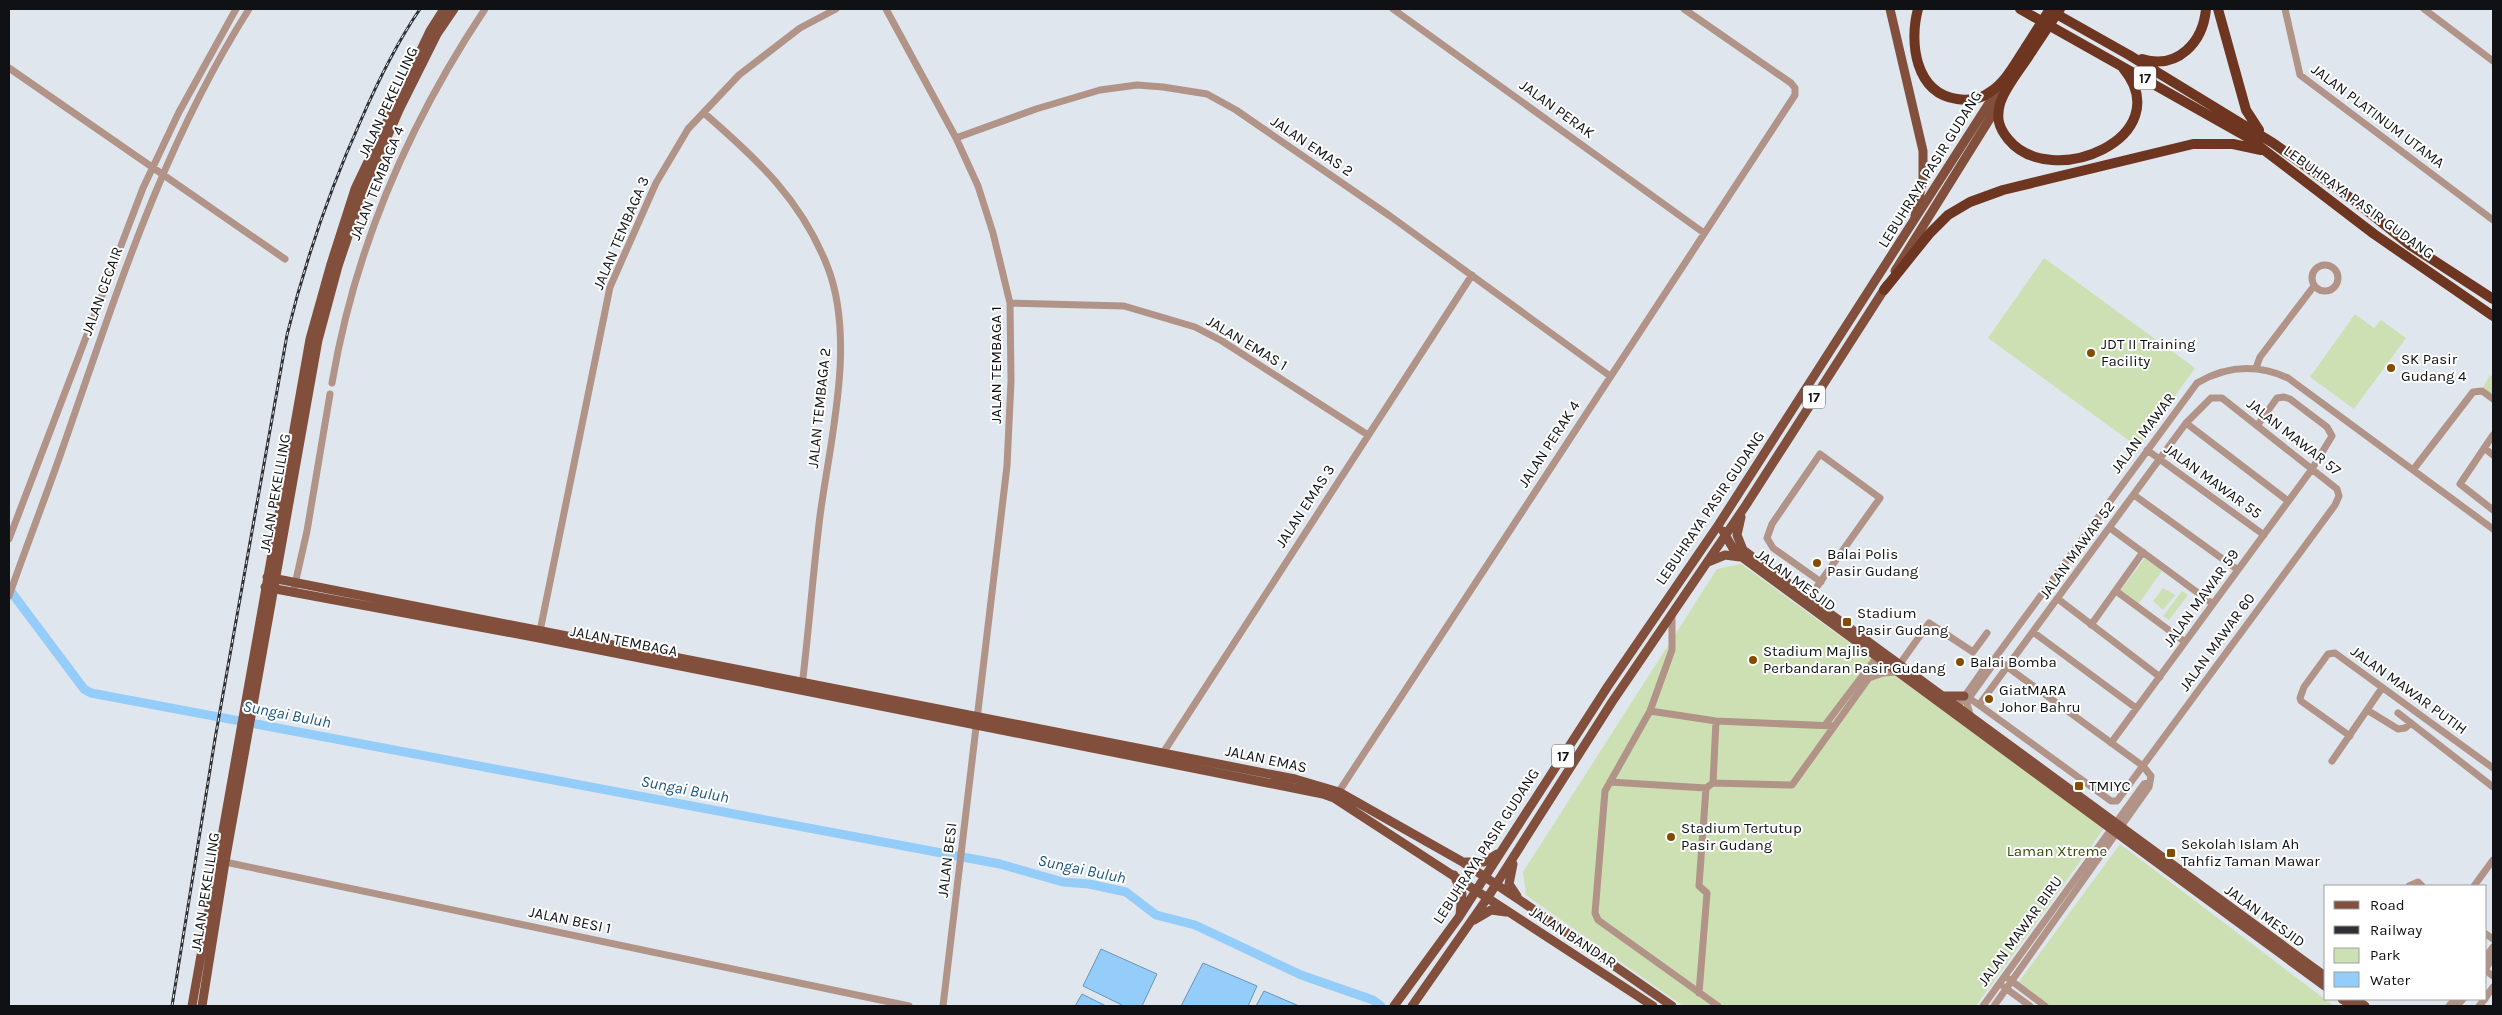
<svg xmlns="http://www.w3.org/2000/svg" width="2502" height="1015" viewBox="0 0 2502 1015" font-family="Karla,sans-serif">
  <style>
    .green { fill: #cde0b3 }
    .water { fill: #94ccfa; stroke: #6c94b5 }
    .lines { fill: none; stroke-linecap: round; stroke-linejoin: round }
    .river { stroke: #94ccfa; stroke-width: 9 }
    .minor { stroke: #b19388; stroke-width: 7 }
    .major { stroke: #814f3c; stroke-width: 9 }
    .highway { stroke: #6e3620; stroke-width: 10 }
    .rail-casing { stroke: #2e3034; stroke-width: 3 }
    .rail { stroke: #fff; stroke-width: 1; stroke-dasharray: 4; stroke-linecap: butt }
    .highway-bridge { stroke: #6e3620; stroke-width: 10 }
    .poi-dot { fill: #854c00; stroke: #fff; stroke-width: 2 }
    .labels { text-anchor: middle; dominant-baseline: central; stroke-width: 4; stroke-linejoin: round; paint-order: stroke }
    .shield { fill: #fff; stroke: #57585a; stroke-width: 1 }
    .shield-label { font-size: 14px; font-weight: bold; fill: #0f1114 }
    .street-label { font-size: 15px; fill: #0f1114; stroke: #fff }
    .poi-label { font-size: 15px; fill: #0f1114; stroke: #fff; text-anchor: start }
    .park-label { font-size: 15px; fill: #344903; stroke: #fff }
    .water-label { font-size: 16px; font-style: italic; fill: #185581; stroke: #fff }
  </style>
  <rect width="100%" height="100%" fill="#dfe6ee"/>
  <path class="green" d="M2044 258 2195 368 2138 447 1988 338Z
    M2355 314 2374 328 2381 320 2406 338 2354 409 2310 377Z
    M2490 375 2493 377V397L2482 389Z
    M2145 558 2162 571 2137 606 2120 591Z
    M1741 564 2104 828 1976 1006H1683L1526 895 1523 872 1717 569Z
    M2163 588 2175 595 2163 610 2153 601Z
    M2182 591 2188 595 2169 620 2163 616Z
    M2120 844 2334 1006H2050L2018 983Z"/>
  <path class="water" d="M1101 949 1157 974 1142 1006H1124L1083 986Z
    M1203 963 1257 986 1248 1006H1181Z
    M1264 991 1299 1006H1256Z
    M1082 994 1106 1006H1075Z"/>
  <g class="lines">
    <path class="river" d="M9 589 84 689 91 693 1000 864 1063 882 1089 884 1126 892 1156 915 1195 925 1301 975 1373 1000 1381 1006"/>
    <path class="minor" d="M886 9 956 138 978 186 993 233 1010 303 1011 381 1007 466 943 1006
      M1393 9 1704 233
      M2285 9 2300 75 2493 220
      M2424 9 2493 61
      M9 68 285 259
      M704 113C757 159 802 200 828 268 856 342 830 440 820 516 813 572 809 629 802 686
      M956 138 1036 109 1100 90 1137 85 1163 87 1207 94 1236 110 1390 216 1610 376
      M2312 278a13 13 0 1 1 26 0a13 13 0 1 1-26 0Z
      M1010 303 1124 306 1195 327 1222 341 1368 435
      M2256 368 2260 357 2314 286
      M332 383C355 247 409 123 485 9
      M2186 423 2288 501
      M2493 435 2460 484 2493 510
      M2484 448 2493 455
      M2147 450 2264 535
      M2413 470 2473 392 2482 391 2493 399
      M2134 495 2238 570
      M2110 528 2213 604
      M9 539 143 188 179 112 236 9
      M2116 591 2185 642
      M293 593 307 531 330 394
      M9 596C26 547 45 499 62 450 116 296 161 148 249 9
      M2058 599 2160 677
      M1806 602 1880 498 1820 454 1772 524 1767 538 1773 548 1821 582
      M1672 614V650L1650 711 1605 791 1595 913 1598 920 1718 1006
      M2091 625 2143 552
      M2033 632 2136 708
      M539 636 610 287 656 183 688 129 739 75 800 28 836 9
      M1897 668 1929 623 1973 652 1987 633
      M1869 678 1883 673 1897 672
      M1969 698 1979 705 2111 801H2117L2335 505 2339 496 2337 489 2222 398H2211L2186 423 1979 705
      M1955 710 1988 663 1993 661
      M2367 710 2398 729 2405 728 2411 723
      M1650 711 1716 721 1834 726
      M2398 713 2493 787
      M1971 717 1967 704 1969 698 1992 666 1995 658 2197 383C2226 366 2257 364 2288 378L2493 529
      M1825 725 1879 654
      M2350 736 2301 701 2300 698 2304 687 2328 654 2335 653 2493 768
      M2111 743 2312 469 2332 436 2327 427 2290 399 2284 397 2277 398 2257 426
      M1163 753 1472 275
      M2332 761 2382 688
      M1610 782 1706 788
      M1713 783 1792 785 1884 657
      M1336 796 1795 95V88L1791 83 1684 9
      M225 862 909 1006
      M2409 886 2418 882 2422 886
      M2474 886 2493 860
      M2486 934 2493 939
      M2486 957 2493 947
      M2486 968 2493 957
      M2486 971 2493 976
      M2009 979 2045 1006
      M2004 987 2030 1006
      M1699 993 1707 893 1699 886 1706 788 1713 783 1716 721
      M2486 997 2493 987
      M1983 1006 2144 784 2149 782
      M1994 1006 2149 787 2151 776 2143 766 1995 658
      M2449 1006 2455 999
      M2457 1006 2463 999
      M2479 1006 2485 999"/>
    <path class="major" d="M1890 9 1923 151V179L1915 216
      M1895 271 1999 104
      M1741 517 1737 535 1743 550 2326 977
      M1723 531 1735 552 1743 558 2326 987
      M1708 562 1725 555 1740 557
      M267 577 1295 779 1339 792 1461 861 1521 901 1672 1006
      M265 587 539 638 1323 794 1334 798 1653 1006
      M1943 696H1964
      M1463 862H1484L1497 854
      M1513 864 1509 884 1517 896
      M1454 875 1462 894 1460 915
      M1474 920 1491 910 1506 912
      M2342 999 2352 1006
      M2355 999 2365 1006
      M192 1006 310 339 331 264 355 189 430 31 444 9
      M202 1006 225 862 318 340 338 266 363 192 400 108 437 34 454 9
      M1394 1006 1459 917 1608 686 1719 524 2000 86
      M1412 1006 1488 897 1612 702 1746 505 1887 285"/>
    <path class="highway" d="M1918 9C1909 42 1915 93 1957 99 1968 101 1981 99 1990 92 2006 82 2015 63 2026 47
      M2020 9 2247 137 2374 234 2493 316
      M2218 9 2246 110 2259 130
      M2051 11 2129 55 2273 143 2359 204 2410 245 2493 299
      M2032 51C2023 66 2004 88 2000 104 1996 118 1999 128 2008 139 2051 192 2180 137 2123 68
      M2142 59C2178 70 2203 42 2206 9
      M1884 290 1929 234 1948 215 1970 202 2003 190 2193 144H2233L2261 150"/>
    <g class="rail-casing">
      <path id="rail" d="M172 1006 215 739 287 335C305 261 330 189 361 120 378 81 396 44 420 9"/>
    </g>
    <use href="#rail" class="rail"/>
    <path class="highway-bridge" d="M2026 47 2050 9
      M2032 51 2060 9"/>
  </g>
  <g class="poi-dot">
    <circle cx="2091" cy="353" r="5"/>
    <circle cx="2391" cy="368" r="5"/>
    <circle cx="1817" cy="563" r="5"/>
    <rect x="1842" y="617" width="10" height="10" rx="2.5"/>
    <circle cx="1753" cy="660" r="5"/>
    <circle cx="1960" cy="662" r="5"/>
    <circle cx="1989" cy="699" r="5"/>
    <rect x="2074" y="781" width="10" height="10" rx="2.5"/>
    <circle cx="1671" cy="837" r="5"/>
    <rect x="2166" y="848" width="10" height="10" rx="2.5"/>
  </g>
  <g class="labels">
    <g class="shield">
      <rect x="2134" y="66.5" width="22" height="23" rx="4"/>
      <rect x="1803" y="385.5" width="22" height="23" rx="4"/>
      <rect x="1552" y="744.5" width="22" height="23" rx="4"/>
    </g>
    <g class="shield-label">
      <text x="2145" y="78">17</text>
      <text x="1814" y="397">17</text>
      <text x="1563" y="756">17</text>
    </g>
    <g class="street-label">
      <text transform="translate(388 102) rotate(-65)">JALAN PEKELILING</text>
      <text transform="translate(1557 109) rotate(36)">JALAN PERAK</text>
      <text transform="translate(2378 116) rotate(37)">JALAN PLATINUM UTAMA</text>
      <text transform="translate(1312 146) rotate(34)">JALAN EMAS 2</text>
      <text transform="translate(1930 169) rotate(-58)">LEBUHRAYA PASIR GUDANG</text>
      <text transform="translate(377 183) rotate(-68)">JALAN TEMBAGA 4</text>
      <text transform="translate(2359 202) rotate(36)">LEBUHRAYA PASIR GUDANG</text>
      <text transform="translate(621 233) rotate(-67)">JALAN TEMBAGA 3</text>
      <text transform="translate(102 291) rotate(-70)">JALAN CECAIR</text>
      <text transform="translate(1247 343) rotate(31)">JALAN EMAS 1</text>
      <text transform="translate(996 365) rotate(-90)">JALAN TEMBAGA 1</text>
      <text transform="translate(819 408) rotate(-84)">JALAN TEMBAGA 2</text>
      <text transform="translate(2143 433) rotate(-53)">JALAN MAWAR</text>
      <text transform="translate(2294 437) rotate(38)">JALAN MAWAR 57</text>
      <text transform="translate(1549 444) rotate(-57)">JALAN PERAK 4</text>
      <text transform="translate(2213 481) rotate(36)">JALAN MAWAR 55</text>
      <text transform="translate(275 493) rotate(-80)">JALAN PEKELILING</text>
      <text transform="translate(1305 506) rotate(-57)">JALAN EMAS 3</text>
      <text transform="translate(1710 508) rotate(-56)">LEBUHRAYA PASIR GUDANG</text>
      <text transform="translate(2077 550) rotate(-54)">JALAN MAWAR 52</text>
      <text transform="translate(1796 580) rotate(36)">JALAN MESJID</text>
      <text transform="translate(2201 598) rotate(-54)">JALAN MAWAR 59</text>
      <text transform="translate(624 641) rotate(11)">JALAN TEMBAGA</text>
      <text transform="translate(2217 642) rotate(-54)">JALAN MAWAR 60</text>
      <text transform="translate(2409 690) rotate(36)">JALAN MAWAR PUTIH</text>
      <text transform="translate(1266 759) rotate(12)">JALAN EMAS</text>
      <text transform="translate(1486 846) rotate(-57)">LEBUHRAYA PASIR GUDANG</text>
      <text transform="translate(947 860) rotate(-83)">JALAN BESI</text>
      <text transform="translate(205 892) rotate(-81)">JALAN PEKELILING</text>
      <text transform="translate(2265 916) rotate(36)">JALAN MESJID</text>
      <text transform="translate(570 920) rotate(12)">JALAN BESI 1</text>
      <text transform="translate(2020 931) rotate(-54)">JALAN MAWAR BIRU</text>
      <text transform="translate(1573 937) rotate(33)">JALAN BANDAR</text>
    </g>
    <g class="poi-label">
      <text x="2101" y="344">JDT II Training<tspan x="2101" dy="17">Facility</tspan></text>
      <text x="2401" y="359">SK Pasir<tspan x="2401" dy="17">Gudang 4</tspan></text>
      <text x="1827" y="554">Balai Polis<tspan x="1827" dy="17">Pasir Gudang</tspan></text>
      <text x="1857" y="613">Stadium<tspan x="1857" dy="17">Pasir Gudang</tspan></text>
      <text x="1763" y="651">Stadium Majlis<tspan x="1763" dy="17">Perbandaran Pasir Gudang</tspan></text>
      <text x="1970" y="662">Balai Bomba</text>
      <text x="1999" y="690">GiatMARA<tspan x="1999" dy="17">Johor Bahru</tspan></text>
      <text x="2089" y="786">TMIYC</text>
      <text x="1681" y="828">Stadium Tertutup<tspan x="1681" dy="17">Pasir Gudang</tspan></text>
      <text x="2181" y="844">Sekolah Islam Ah<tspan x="2181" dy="17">Tahfiz Taman Mawar</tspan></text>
    </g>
    <g class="park-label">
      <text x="2057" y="851">Laman Xtreme</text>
    </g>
    <g class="water-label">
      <text transform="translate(287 714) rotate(11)">Sungai Buluh</text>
      <text transform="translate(685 789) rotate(11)">Sungai Buluh</text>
      <text transform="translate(1082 869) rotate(12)">Sungai Buluh</text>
    </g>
  </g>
  <rect width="2502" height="1015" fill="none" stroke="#0f1114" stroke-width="20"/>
  <rect x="2324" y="885" width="162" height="115" fill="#ffffff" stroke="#9fa0a1"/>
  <rect x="2334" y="901" width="25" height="8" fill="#814f3c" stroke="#9fa0a1"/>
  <text x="2370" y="910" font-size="15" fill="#0f1114">Road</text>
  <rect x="2334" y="926" width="25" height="8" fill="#2e3034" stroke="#9fa0a1"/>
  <text x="2370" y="935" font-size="15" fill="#0f1114">Railway</text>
  <rect x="2334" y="948" width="25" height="15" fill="#cde0b3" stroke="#9fa0a1"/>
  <text x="2370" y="960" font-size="15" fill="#0f1114">Park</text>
  <rect x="2334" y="972" width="25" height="15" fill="#94ccfa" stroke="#9fa0a1"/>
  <text x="2370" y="985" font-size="15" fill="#0f1114">Water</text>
</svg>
